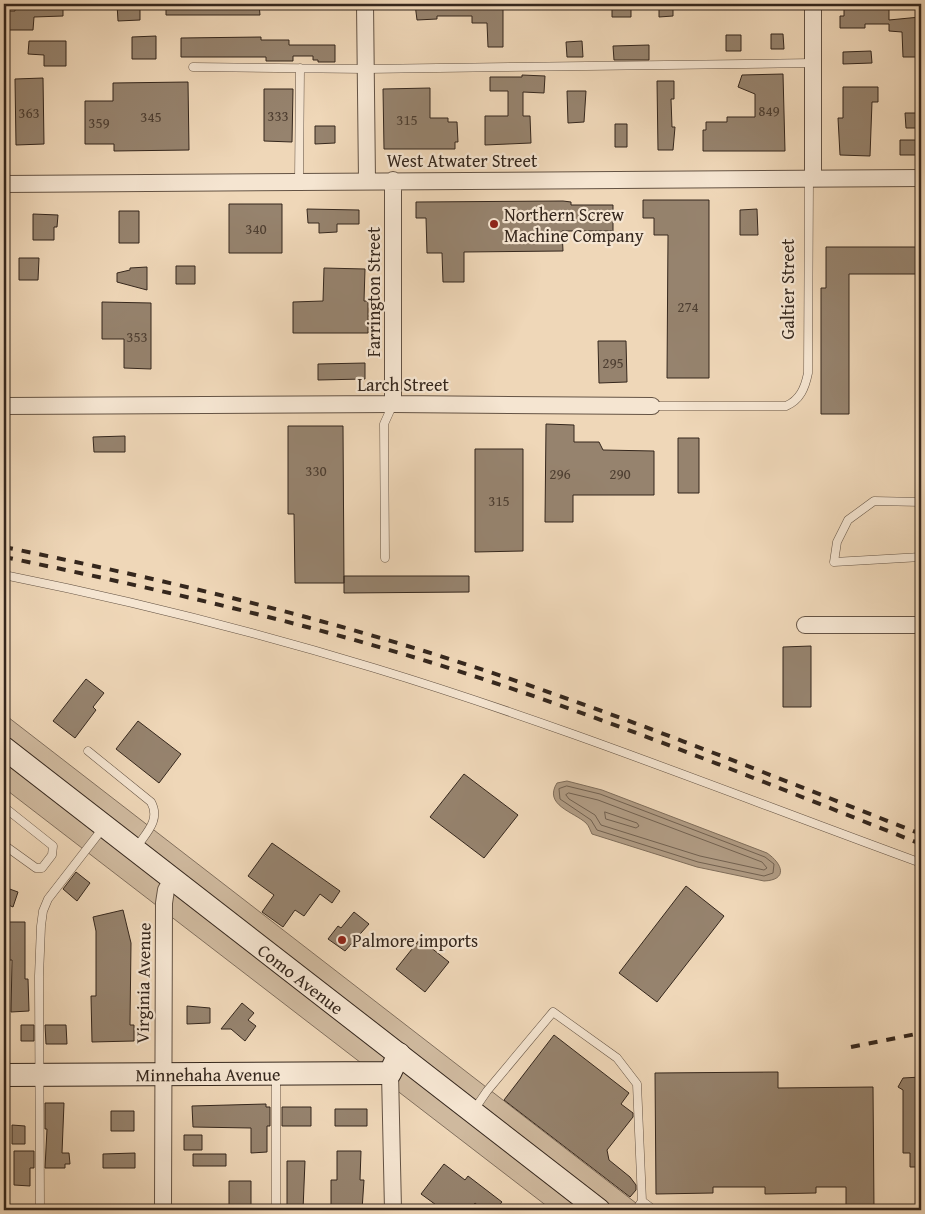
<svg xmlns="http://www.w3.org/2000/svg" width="925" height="1214" viewBox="0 0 925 1214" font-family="'Gentium Book Plus',serif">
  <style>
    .green { fill: #cfb99e; stroke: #82705e }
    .water { fill: #b09b83; stroke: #7f6d5a }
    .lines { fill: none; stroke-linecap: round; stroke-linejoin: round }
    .shore { stroke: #726150; stroke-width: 1 }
    .building { fill: #96836e; stroke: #35271d }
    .service-casing { stroke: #645344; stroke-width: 9 }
    .minor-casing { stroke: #645344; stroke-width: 18 }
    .secondary-casing { stroke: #35271d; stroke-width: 24 }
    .service { stroke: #f5e5d1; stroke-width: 8 }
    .minor { stroke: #f5e5d1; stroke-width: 16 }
    .secondary { stroke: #f5e5d1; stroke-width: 22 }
    .rail { stroke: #35271d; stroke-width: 4; stroke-dasharray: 9 9; stroke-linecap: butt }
    .poi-dot { fill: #8f2418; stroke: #f5e5d1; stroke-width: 2 }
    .labels { text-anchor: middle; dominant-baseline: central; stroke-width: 4.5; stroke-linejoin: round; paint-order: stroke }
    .number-label { font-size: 15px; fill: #4d3e31 }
    .street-label { font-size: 18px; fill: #35271d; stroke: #f5e5d1 }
    .poi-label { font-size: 18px; fill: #35271d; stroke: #f5e5d1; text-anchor: start }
  </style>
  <rect width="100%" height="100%" fill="#efd7b8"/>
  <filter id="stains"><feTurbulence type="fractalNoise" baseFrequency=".004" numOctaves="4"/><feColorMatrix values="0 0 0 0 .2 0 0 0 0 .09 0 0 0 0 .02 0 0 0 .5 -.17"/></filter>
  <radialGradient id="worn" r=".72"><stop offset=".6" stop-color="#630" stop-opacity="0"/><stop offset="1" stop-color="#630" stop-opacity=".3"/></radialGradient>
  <path class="green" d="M4 714 645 1210H552L4 788Z"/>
  <path class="water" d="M567 781 602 790 767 853C783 864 788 880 764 881L697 867 592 834C590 830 589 826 586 823 574 812 543 805 557 783Z"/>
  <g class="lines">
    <path class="shore" d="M567 786 600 794 765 857 774 864 773 873 764 876 698 862 597 830 591 820 560 799 559 789Z
      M569 793 598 800 762 862 767 868 764 870 700 856 601 825 595 815 569 799 566 795Z
      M605 812 637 823 639 826 636 828 606 819Z"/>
  </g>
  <path class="building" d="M15 4H63V16L34 17 33 30H4V11H15Z
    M117 4H140V20L118 21Z
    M166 4H259L260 15H166Z
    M415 4H503V47H488L487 23H472V16H437V19L417 20Z
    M612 4H631V17H612Z
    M659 4H673V16L659 17Z
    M844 4H889V20L920 17V57H903L902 32 889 31V24H865V28H840V16H844Z
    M771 34H783L784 49H771Z
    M726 35H741V51H726Z
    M156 36V59H132V37Z
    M261 37V40H289V45H335V62H318V60H313V56H293V61H266V57H181V38Z
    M29 41H66V66H44V55L28 54Z
    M582 41 583 57H567L566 42Z
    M649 45V60H614L613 46Z
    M871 51 872 63 843 64V52Z
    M783 74 785 151H703V130H706V122H727V117H755V94L738 87 742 75Z
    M522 75 545 76 544 93 523 92V116H530L531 143 485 145V116H508V91H490V77H522Z
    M43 78 44 144 16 145 15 79Z
    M657 81H674V99H671L672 127H675L673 150H658Z
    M188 82 189 150 114 151V144H85V101H113V83Z
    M843 87H878V102H872L870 156 840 155 838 118H843Z
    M430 88V118H448V122H457L458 142H455V149H384L383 89Z
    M264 89H293L292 142 264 141Z
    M567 91H586L584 122 568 123Z
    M905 113H920V128H906Z
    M615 124H627V147H615Z
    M315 126H335V143L315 144Z
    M900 140H916V155H900Z
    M643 200H709V378H667L668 235H654V218H643Z
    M563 201 571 202V205H613V231H562L563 251 464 252V282H443L442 253H427L426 218H416V202Z
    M229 204H282V253H229Z
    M307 209 359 210V224H337V232L319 233V223H308Z
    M757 209 758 235H740V210Z
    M119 211H139V243H119Z
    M33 214 58 215 57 227H54V240H33Z
    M826 247H921V274H849V414H821V288H826Z
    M19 258H39L38 280H19Z
    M176 266H195V284H176Z
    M147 267V290L117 282V273L130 270V268Z
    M324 268 365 269 364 301H368V333H293V302L323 301Z
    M102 302 151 303V369L124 368V339H102Z
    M598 341H626L627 382 599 383Z
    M365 363V379L318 380V364Z
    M546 424 574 425V442H599L603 450 654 451V495H573V522H545Z
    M288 426H343L344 583H295L294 514H288Z
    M125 436V452H94L93 437Z
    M678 438H699V493H678Z
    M475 449H523V551L475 552Z
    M344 576H469V592L344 593Z
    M811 646V707H783V647Z
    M86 679 104 693 93 707 96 710 75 738 53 721Z
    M138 721 181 754 159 783 116 749Z
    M464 774 518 815 484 858 430 817Z
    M272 843 340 891 332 903 320 894 304 916 295 910 283 927 262 912 274 895 248 876Z
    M76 872 90 883 77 901 63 889Z
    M686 886 724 916 657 1002 619 973Z
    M4 887 18 892 13 907 4 903Z
    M123 910 131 943 130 1025H134V1041L92 1042 91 996H96V931L93 917Z
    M354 912 369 924 345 951 328 939 338 926 341 928Z
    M7 922H25V979H28L29 1011 11 1012 12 960H8Z
    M420 939 449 962 425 992 396 969Z
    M242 1003 254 1013 248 1020 256 1026 245 1041 231 1029H221Z
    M187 1006 210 1008V1023L187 1024Z
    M21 1025H34V1041H21Z
    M45 1025H66L67 1044H46Z
    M554 1035 629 1093 621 1104 633 1113V1117L607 1150 609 1160 630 1177 636 1185V1190L630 1197 504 1100Z
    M778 1072V1088L873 1087 874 1210H846V1187H816V1193L765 1194V1187H713V1193L656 1194 655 1073Z
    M921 1077V1167H910V1153H903V1090L898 1087 903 1078Z
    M45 1103H64L62 1153H69L70 1164H65V1168H45L47 1129H45Z
    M266 1104V1107H270V1126H267V1152L251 1153V1128L193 1127 192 1106Z
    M282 1107H311V1126H282Z
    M335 1109H367V1126H335Z
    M111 1111H134V1131H111Z
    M12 1125 25 1126V1144H12Z
    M184 1135H202V1150H184Z
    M14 1151H34V1168H30V1186L14 1185Z
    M337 1151H361L360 1180H364L362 1210H331V1180H337Z
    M135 1153V1168H103V1154Z
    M193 1154H226V1166H193Z
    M287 1161H305L303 1210H287Z
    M444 1164 465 1180 468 1176 502 1202 495 1210H483L475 1203 469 1210H443L421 1194Z
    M229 1181H251V1210H229Z"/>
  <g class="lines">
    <g class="service-casing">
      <path id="service" d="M193 67 366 69 813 63
        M299 181 300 68
        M652 406H786C800 400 805 388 808 373L809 178
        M921 502 874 501 848 520 837 542 834 562 921 557
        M385 558 384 424 393 404
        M4 575C129 600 252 631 374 668 559 724 740 797 921 863
        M88 751 151 802C161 820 146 833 136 848
        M4 807 53 846 52 855 42 868H36L4 845
        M276 1075V1210
        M474 1110 487 1091 553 1012 617 1058 637 1084 642 1201 636 1210
        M642 1201 654 1210
        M40 1210 39 976 41 926 43 911 48 899 103 828"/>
    </g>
    <g class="minor-casing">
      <path id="minor" d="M365 4 367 181
        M813 4V178
        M4 184 921 178
        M393 404V180
        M4 406 393 404 652 406
        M805 625H921
        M390 1073 393 1210
        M163 1210 164 903 166 890 172 879"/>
    </g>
    <g class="secondary-casing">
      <g id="secondary">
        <path id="s1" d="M4 748 599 1210"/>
        <path id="s2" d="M4 1075 390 1073 399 1054"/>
      </g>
    </g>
    <use href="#service" class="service"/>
    <use href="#minor" class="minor"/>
    <use href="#secondary" class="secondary"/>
    <path class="rail" d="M4 547C151 577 297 611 440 656 603 707 762 772 921 834
      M4 557C149 587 294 620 436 664 600 715 761 781 921 844
      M851 1047 921 1033"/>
  </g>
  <g class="poi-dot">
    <circle cx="494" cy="224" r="5"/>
    <circle cx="342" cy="940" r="5"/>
  </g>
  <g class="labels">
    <g class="number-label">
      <text x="769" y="110">849</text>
      <text x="29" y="112">363</text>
      <text x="278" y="115">333</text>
      <text x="151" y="116">345</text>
      <text x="407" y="119">315</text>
      <text x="99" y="122">359</text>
      <text x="256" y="228">340</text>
      <text x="688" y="306">274</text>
      <text x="137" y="336">353</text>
      <text x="613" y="362">295</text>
      <text x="316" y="470">330</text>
      <text x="560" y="473">296</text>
      <text x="620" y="473">290</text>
      <text x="499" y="500">315</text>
    </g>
    <g class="street-label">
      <text x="462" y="160">West Atwater Street</text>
      <text transform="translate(787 289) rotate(-90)">Galtier Street</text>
      <text transform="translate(373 292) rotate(-90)">Farrington Street</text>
      <text x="403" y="384">Larch Street</text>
      <text stroke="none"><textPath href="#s1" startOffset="376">Como Avenue</textPath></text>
      <text transform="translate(143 983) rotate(-89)">Virginia Avenue</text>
      <text stroke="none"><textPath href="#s2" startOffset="204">Minnehaha Avenue</textPath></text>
    </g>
    <g class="poi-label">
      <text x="504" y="214">Northern Screw<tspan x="504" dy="21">Machine Company</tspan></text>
      <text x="352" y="940">Palmore imports</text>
    </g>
  </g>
  <rect width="925" height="1214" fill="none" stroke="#efd7b8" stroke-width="20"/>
  <rect x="5" y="5" width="915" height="1204" fill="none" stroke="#35271d" stroke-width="2.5"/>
  <rect x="10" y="10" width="905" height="1194" fill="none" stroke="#35271d"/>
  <rect width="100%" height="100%" filter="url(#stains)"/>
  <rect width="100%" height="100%" fill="url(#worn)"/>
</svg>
